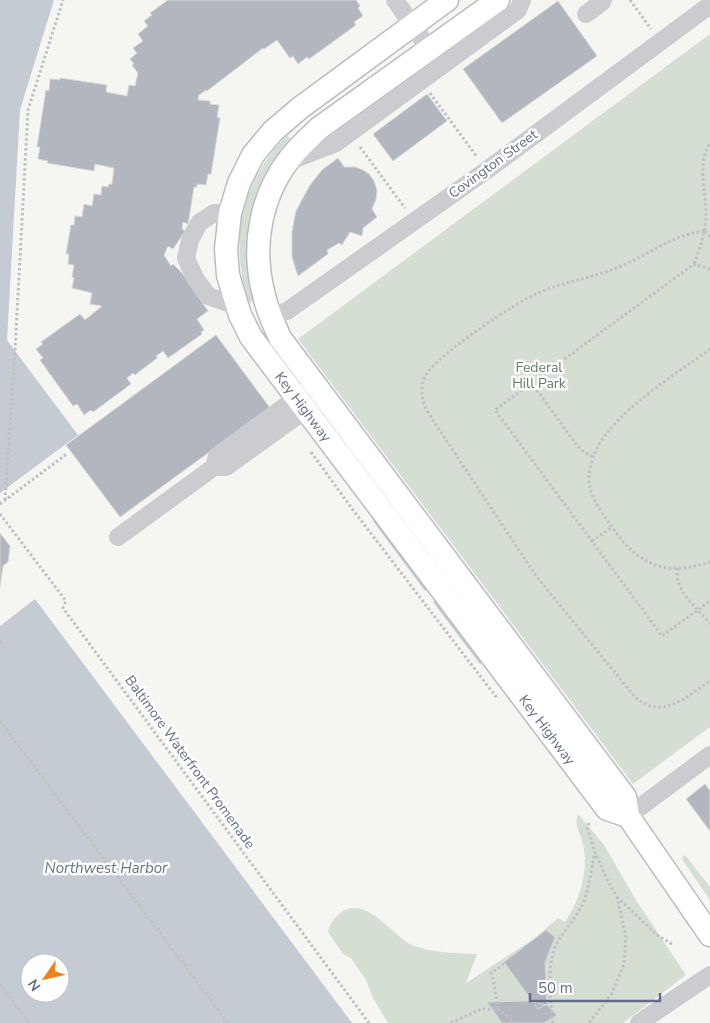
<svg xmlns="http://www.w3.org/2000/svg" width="710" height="1023" viewBox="0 0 710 1023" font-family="'Nunito Sans',sans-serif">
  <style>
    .green { fill: #d4ded3 }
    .water { fill: #c5cbd2; fill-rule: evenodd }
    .building { fill: #b2b6be; stroke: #d7d7d5 }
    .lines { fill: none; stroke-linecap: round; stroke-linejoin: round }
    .major-casing { stroke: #babcc1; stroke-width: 25 }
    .path { stroke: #bfc0c3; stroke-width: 3; stroke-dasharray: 2.5 2.5; stroke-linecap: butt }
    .minor { stroke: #caccd0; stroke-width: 18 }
    .major { stroke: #fff; stroke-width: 22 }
    .labels { text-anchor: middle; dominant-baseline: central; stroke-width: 5; stroke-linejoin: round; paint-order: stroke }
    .street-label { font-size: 14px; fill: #636d85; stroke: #fff }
    .park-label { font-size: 14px; fill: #627c64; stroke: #fff }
    .water-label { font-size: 15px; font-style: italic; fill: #637589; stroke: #fff }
  </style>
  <rect width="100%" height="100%" fill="#f5f6f2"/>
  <path class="green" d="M710 34V727L633 784 298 339Z
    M287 135 290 138C281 153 271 168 262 184 243 219 245 262 254 300L248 304C230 237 239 186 287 135Z
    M578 814 604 845 636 900 686 975 623 1023H388L373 998 366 980 351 958 344 955 328 932C330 924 334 918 340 913 366 894 392 936 412 945 433 953 455 953 477 954L466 983 535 938 558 918 565 922C580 899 589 872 583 844 580 831 574 828 578 814Z
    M684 855 686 856 710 887V900L682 859Z"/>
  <path class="water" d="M0 0H54L20 110 7 340 78 435 0 493Z
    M376 518 429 588 425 591 373 521Z
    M35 599 352 1023H0V626ZM30 963H60V993H30Z
    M438 599 484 661 480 664 433 602Z"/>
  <path class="building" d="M168 0H356L360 6 358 8 363 16 354 22 356 25 309 59 307 57 298 64 293 56 290 58 277 40 264 49 263 48 207 91 206 90 199 95 198 100 210 101V104L219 105 217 117 220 118 211 174H208L206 185 197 184V187H194L188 224 183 222 182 229 185 231 173 249 168 246 164 255 171 266 173 264 182 273 208 311 197 319 204 330 201 332 202 334 168 358 163 351 156 356 157 358 135 375 133 373 127 378 131 384 93 412 91 410 84 415 77 404 73 406 40 360 43 358 36 349 43 344 41 342 80 314 85 320 102 306 90 304 92 293 72 288 74 278 72 277 74 265 68 264 69 254H66L71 225H74L75 216 82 217 84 204 92 206 94 194 101 195 102 186 108 187 109 184H112L114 168 95 164 94 171 47 163 48 161 38 159 40 147H37L46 90 49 91 50 79 60 80V78L107 85 106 92 127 96 129 85 135 86 138 73 132 65 134 64 130 59 137 53 133 48 143 41 138 34 148 26 144 21 152 15 150 13Z
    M558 1 597 56 502 123 463 69Z
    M427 94 447 121 393 161 373 134Z
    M338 158 344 167H355L363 170 369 174 374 181 377 190 376 199 372 209 377 217 363 228 362 236 350 232 342 245 339 243 327 250 328 254 298 276 292 257V231L296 211 310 185 322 170Z
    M216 335 270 408 120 517 66 445Z
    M0 533 10 546 8 562 3 566 0 587Z
    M705 784 710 791V831L686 799Z
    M546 930 555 937 545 963 547 1004 538 1009 504 962Z
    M527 1001 547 1005 557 1015 544 1023H502L487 1002Z"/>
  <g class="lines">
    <g class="major-casing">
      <path id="major" d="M447 0 300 108 273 131 253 155 239 183 230 213 226 249 228 275 240 315 251 337 607 809 628 816
        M498 0 318 129C311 136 303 143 296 151 260 192 250 247 265 299 268 313 275 326 280 338L625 797 628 816 710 935"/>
    </g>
    <path class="path" d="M630 0 651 29
      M430 93 477 157
      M360 147 405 208
      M704 231C672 235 650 254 621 266 594 278 565 281 538 293 516 302 436 356 426 375 419 388 422 400 427 411L536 576 635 697C662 721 686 697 710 681
      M705 231 710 237
      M694 264C700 248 705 234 706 218 707 193 696 165 710 143
      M710 269 694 264 495 410 662 636 710 601
      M710 349C675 375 617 410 597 448 591 461 587 475 590 488 593 503 618 537 629 548 637 556 647 562 658 566 676 571 693 567 710 562
      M531 382 576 444 584 452 593 457
      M311 452 353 510 497 698
      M5 500 15 351 28 110 63 0
      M0 504 68 453
      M0 514 66 601 63 608 369 1023
      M592 541 612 527
      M678 568C673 591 698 608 710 624
      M0 643 3 641
      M0 721 228 1023
      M589 823 587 828 595 852 607 879 617 897 626 937 624 964 612 993 589 1023
      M617 897 657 935 672 944
      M0 984 29 1023
      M498 1009 494 983 491 973 505 963
      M451 1023 481 1009H498L516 1023
      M553 1023C550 1001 546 963 557 943 566 928 577 917 584 901 590 885 591 868 595 852"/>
    <path class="minor" d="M395 0 429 49
      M586 14 602 2 603 0
      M287 162 336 143 518 10 522 0
      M230 213H214L199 223 190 240 186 258 195 278 208 296 237 306
      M271 316 287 311 487 170 710 5
      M214 467H226L315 403
      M118 537 214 467 217 456 306 391
      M628 816 710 755
      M639 1023 710 975"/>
    <use href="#major" class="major"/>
  </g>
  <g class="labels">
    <g class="street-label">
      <text transform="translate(493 164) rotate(-36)">Covington Street</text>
      <text transform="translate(303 407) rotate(53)">Key Highway</text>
      <text transform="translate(547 730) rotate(53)">Key Highway</text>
      <text transform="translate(190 762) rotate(54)">Baltimore Waterfront Promenade</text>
    </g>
    <g class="park-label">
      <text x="539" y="367">Federal<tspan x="539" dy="16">Hill Park</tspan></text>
    </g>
    <g class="water-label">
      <text x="106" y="868">Northwest Harbor</text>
    </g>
  </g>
  <g transform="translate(45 978) rotate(236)"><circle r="24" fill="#ffffff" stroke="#c1c5ce"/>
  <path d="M0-4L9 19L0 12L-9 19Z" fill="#ee821a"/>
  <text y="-8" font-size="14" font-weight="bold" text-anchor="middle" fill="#636d85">N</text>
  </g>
  <path d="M530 993v8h130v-8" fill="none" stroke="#636d85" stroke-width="2.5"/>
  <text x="538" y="993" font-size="15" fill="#636d85" stroke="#ffffff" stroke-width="4" paint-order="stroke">50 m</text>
</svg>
